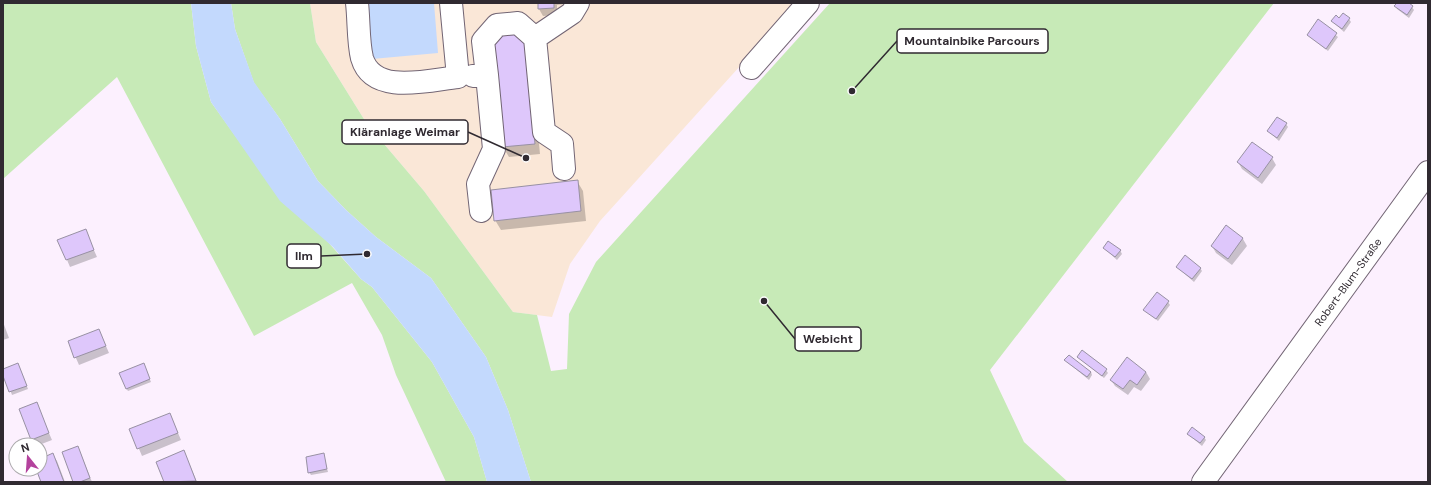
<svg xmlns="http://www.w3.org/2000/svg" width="1431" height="485" viewBox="0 0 1431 485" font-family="'DM Sans',sans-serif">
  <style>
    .industrial { fill: #fae7d7 }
    .green { fill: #c7eab7 }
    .water { fill: #c3d9fd }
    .shadow { fill: #0003 }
    .building { fill: #dec7fb; stroke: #9891a3 }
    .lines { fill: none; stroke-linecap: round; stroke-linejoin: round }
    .minor-casing { stroke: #726574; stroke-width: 24 }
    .minor { stroke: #fff; stroke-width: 22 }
    .labels { text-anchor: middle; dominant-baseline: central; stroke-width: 3; stroke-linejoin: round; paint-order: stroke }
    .street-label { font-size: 11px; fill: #302a31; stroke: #fff }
    .leader { fill: none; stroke: #302a31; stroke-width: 1.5 }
    .callout-dot { fill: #302a31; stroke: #fff; stroke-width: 1.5 }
    .callout { fill: #fff; stroke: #302a31; stroke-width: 1.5 }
    .callout-label { font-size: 12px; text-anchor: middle; font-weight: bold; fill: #302a31 }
  </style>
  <rect width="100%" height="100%" fill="#fcf0fe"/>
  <path class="industrial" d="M310 3H797L600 221 570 264 552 317 513 312 424 191 367 124 316 42Z"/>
  <path class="green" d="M3 3H191L196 46 211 102 244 148 361 279 372 287 432 362 474 437 487 482H446L396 375 382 335 352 283 254 336 117 77 3 179Z
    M231 3H310L316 42 367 124 424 191 513 312 537 315 551 371 567 369 569 314 596 262 830 3H1274L990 370 1024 442 1068 482H531L508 410 486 357 431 278 376 237 346 210 318 181 280 119 254 83 235 29Z"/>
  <path class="water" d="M191 3H231L235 29 254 82 280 119 318 181 346 210 376 237 431 278 486 357 508 410 531 482H487L474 437 432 362 372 287 361 279 333 247 280 201 211 102 196 46Z
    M368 3H434L438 53 372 59Z"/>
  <path class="shadow" d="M539 3H565V4L557 5V15L543 16 539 9Z
    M1398 3H1407L1412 7 1414 10 1409 18 1397 9 1396 6Z
    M1340 19H1349L1351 22 1344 32 1332 21Z
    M1318 20 1338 37 1328 51 1308 35Z
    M530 53 540 154 509 157 503 147Z
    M1286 124 1288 127 1279 141 1268 131Z
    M1272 158 1276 165 1262 184 1242 169 1238 162Z
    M577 181 583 191 586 221 501 230 495 220Z
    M1226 227 1243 239 1247 246 1232 265 1216 253 1212 246Z
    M85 230 97 257 70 267 59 241Z
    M1104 248 1120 250 1122 254 1117 260Z
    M1177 267 1200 268 1202 271 1194 282Z
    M1168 302 1170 305 1158 321 1145 310Z
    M3 322 9 338 3 340Z
    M99 330 109 353 79 365 69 342Z
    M1078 357 1106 370 1108 373 1104 378Z
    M1066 361 1091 372 1092 375 1089 380Z
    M18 364 28 389 12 395 3 370Z
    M145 368 151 382 128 391 126 388Z
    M1146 372 1150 379 1141 391 1134 387 1128 395 1115 386 1111 380Z
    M36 403 52 440 39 445H35L32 440Z
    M170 414 181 440 142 456 131 430Z
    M1188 434 1204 437 1206 440 1202 446Z
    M77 447 81 454 92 482H74Z
    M184 451 197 482H165L157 462Z
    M323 454 328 472 311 475 309 472Z
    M53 455 57 461 65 482H42L37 469H40V460Z"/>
  <path class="building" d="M538 3H554V8L538 9Z
    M1397 3H1409L1413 6 1407 15 1394 6Z
    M1343 13 1350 18 1342 29 1331 21 1336 15 1339 18Z
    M1318 19 1337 33 1326 49 1307 35Z
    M513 32 525 42 535 144 502 147 492 44 500 34Z
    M1277 117 1287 123 1277 138 1267 131Z
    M1252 142 1273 157 1258 178 1237 162Z
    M578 180 581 211 494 221 491 190Z
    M1226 225 1243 238 1228 259 1211 246Z
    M86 229 94 250 66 260 57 240Z
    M1108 241 1121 250 1115 257 1103 248Z
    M1185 255 1201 268 1192 279 1176 267Z
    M1157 292 1169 301 1156 319 1143 310Z
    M99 329 106 346 74 358 68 341Z
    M1082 350 1107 369 1102 376 1077 357Z
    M1069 355 1091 372 1087 377 1064 360Z
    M1127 357 1146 372 1137 385 1130 380 1123 389 1110 380Z
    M18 363 27 386 9 392 3 376V369Z
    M144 363 150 379 126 389 119 373Z
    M37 402 49 433 31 440 19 409Z
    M170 413 178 433 137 449 129 429Z
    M1192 427 1205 437 1200 443 1187 434Z
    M78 446 90 478 80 482H73L62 452Z
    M184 450 196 481 164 482 156 462Z
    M53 453 64 482H41L36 469H40V459Z
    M324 453 327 469 308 473 306 457Z"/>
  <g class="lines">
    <g class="minor-casing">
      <path id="minor" d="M357 3C359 20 358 42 362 58 373 96 429 80 458 77L451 3
        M535 38 572 13 578 3
        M751 68 808 3
        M487 75 483 41 497 25 518 23 535 38 544 132 562 144 564 169
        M473 76 487 75 494 149 478 184 481 211
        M1203 482 1428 172"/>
    </g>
    <use href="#minor" class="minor"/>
  </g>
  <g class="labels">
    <g class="street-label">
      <text transform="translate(1348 282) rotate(-54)">Robert-Blum-Straße</text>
    </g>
  </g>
  <path class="leader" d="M852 91L897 41M526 158L468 132M367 254L321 256M764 301L795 339"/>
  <g class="callout-dot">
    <circle cx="852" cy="91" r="4"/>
    <circle cx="526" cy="158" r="4"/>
    <circle cx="367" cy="254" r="4"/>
    <circle cx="764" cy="301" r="4"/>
  </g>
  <g class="callout">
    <rect x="897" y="29" width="151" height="24" rx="4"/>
    <rect x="342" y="120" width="126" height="24" rx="4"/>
    <rect x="287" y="244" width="34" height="24" rx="4"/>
    <rect x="795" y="327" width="66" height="24" rx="4"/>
  </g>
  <g class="callout-label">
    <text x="972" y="45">Mountainbike Parcours</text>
    <text x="405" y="136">Kläranlage Weimar</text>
    <text x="304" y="260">Ilm</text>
    <text x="828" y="343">Webicht</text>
  </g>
  <rect width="1431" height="485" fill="none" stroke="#302a31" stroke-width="8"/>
  <g transform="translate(28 457) rotate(343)"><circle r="19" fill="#ffffff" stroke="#acaaad"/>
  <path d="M0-3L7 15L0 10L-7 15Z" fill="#b4429d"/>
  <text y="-6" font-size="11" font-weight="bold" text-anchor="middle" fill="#302a31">N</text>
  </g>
</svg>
